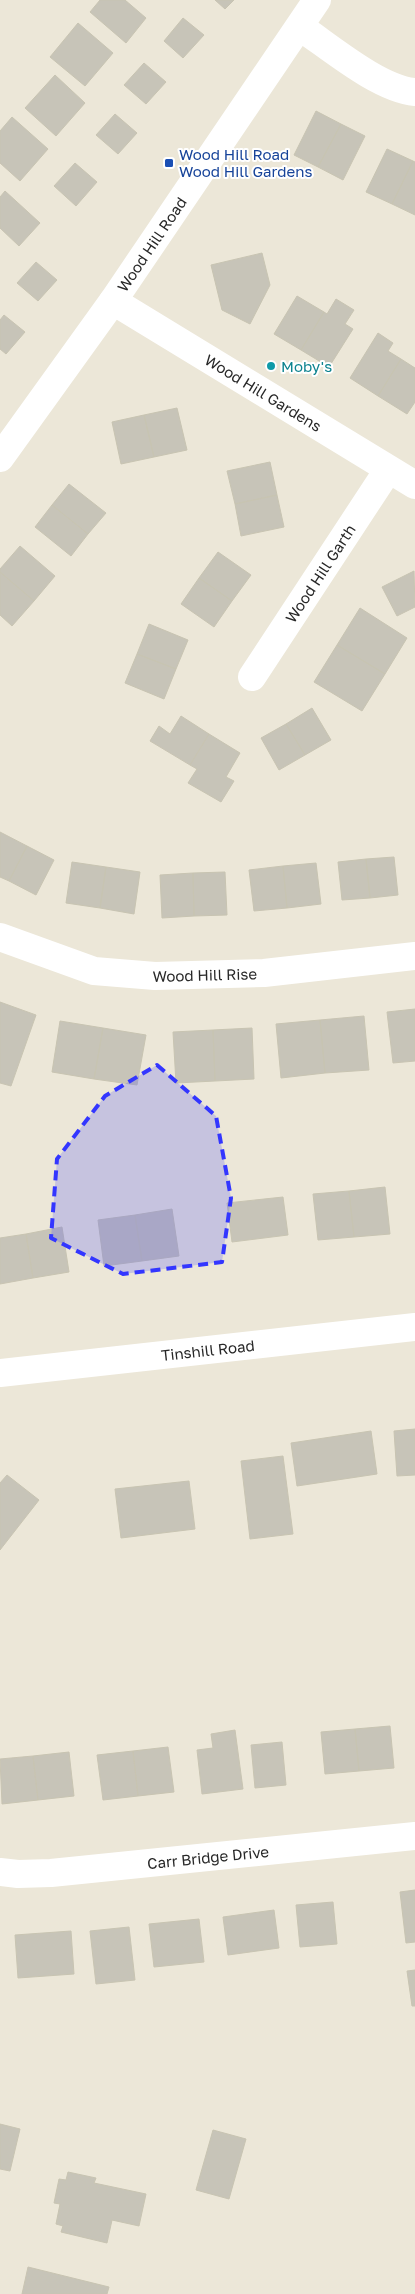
<svg xmlns="http://www.w3.org/2000/svg" width="415" height="2294" viewBox="0 0 415 2294" font-family="'Golos Text',sans-serif">
  <style>
    .building { fill: #c7c4b8; stroke: #c8c4b2 }
    .lines { fill: none; stroke-linecap: round; stroke-linejoin: round }
    .minor { stroke: #fff; stroke-width: 28 }
    .tertiary { stroke: #fff; stroke-width: 28 }
    .marked { fill: #3336ff; fill-opacity: 0.2; stroke: #3336ff; stroke-width: 4; stroke-dasharray: 10 6; stroke-linejoin: round }
    .transit-dot { fill: #1a4fb4; stroke: #fff; stroke-width: 2 }
    .culture-dot { fill: #0f9aa8; stroke: #fff; stroke-width: 2 }
    .labels { text-anchor: middle; dominant-baseline: central; stroke-width: 4; stroke-linejoin: round; paint-order: stroke }
    .transit-label { font-size: 15px; fill: #164399; stroke: #fff; text-anchor: start }
    .street-label { font-size: 15px; fill: #282828; stroke: #fff }
    .culture-label { font-size: 15px; fill: #0d838f; stroke: #fff; text-anchor: start }
  </style>
  <rect width="100%" height="100%" fill="#ece7d8"/>
  <path class="building" d="M100 0H125L146 18 126 43 90 12Z
    M215 0H234L225 9Z
    M183 18 204 35 183 58 164 41Z
    M78 23 113 53 85 86 50 57Z
    M144 63 166 82 146 104 124 85Z
    M55 75 85 103 56 136 25 108Z
    M316 111 341 124 318 167 294 155Z
    M115 114 137 133 118 154 96 135Z
    M12 117 48 149 20 181 0 163V131Z
    M341 124 365 136 343 180 318 167Z
    M387 149 413 161 392 204 366 192Z
    M413 161 415 162V215L392 204Z
    M75 163 97 182 76 206 54 186Z
    M5 191 40 223 19 246 0 228V197Z
    M262 253 270 285 250 324 222 310 211 265Z
    M36 262 57 280 38 301 17 283Z
    M297 296 324 312 301 350 274 334Z
    M336 299 354 310 345 324 353 329 329 367 301 350 324 312 327 314Z
    M4 315 25 332 6 354 0 349V320Z
    M378 333 393 343 388 351 401 359 378 396 350 378Z
    M401 359 415 368V402L407 414 378 396Z
    M177 408 187 450 154 457 144 415Z
    M144 415 154 457 121 464 112 422Z
    M270 462 277 495 235 504 227 471Z
    M69 484 106 513 88 534 52 505Z
    M277 495 284 527 241 536 235 504Z
    M52 505 88 534 71 556 35 527Z
    M20 546 55 576 34 601 0 572V569Z
    M218 552 251 575 232 601 199 578Z
    M414 571 415 607 397 616 382 587Z
    M0 572 34 601 12 626 0 615Z
    M199 578 232 601 214 627 181 604Z
    M360 608 407 638 385 674 337 645Z
    M149 624 188 640 176 669 137 654Z
    M337 645 385 674 362 711 314 682Z
    M137 654 176 669 164 699 125 683Z
    M312 708 331 740 305 755 286 724Z
    M181 716 209 734 190 765 150 741 159 726 170 734Z
    M286 724 305 755 279 770 261 738Z
    M209 734 240 753 226 777 234 781 221 802 188 783 197 769 190 765Z
    M0 832 27 846 9 881 0 877Z
    M27 846 54 860 36 895 9 881Z
    M394 857 398 895 370 898 366 859Z
    M366 859 370 898 342 900 338 862Z
    M72 862 106 867 100 908 66 903Z
    M316 863 321 904 287 908 283 866Z
    M283 866 287 908 254 911 249 870Z
    M106 867 140 872 134 914 100 908Z
    M225 872 227 915 194 916 193 873Z
    M193 873 194 916 162 918 160 875Z
    M0 1002 36 1015 11 1086 0 1083Z
    M415 1009V1061L393 1063 387 1012Z
    M364 1016 369 1070 325 1073 320 1020Z
    M320 1020 325 1073 281 1078 276 1024Z
    M60 1021 103 1028 94 1079 52 1072Z
    M103 1028 146 1035 137 1085 94 1079Z
    M252 1028 254 1079 215 1081 213 1030Z
    M213 1030 215 1081 176 1083 173 1032Z
    M385 1187 390 1234 354 1237 349 1191Z
    M349 1191 354 1237 318 1240 313 1194Z
    M283 1197 288 1235 232 1242 227 1203Z
    M172 1209 179 1256 142 1261 135 1215Z
    M135 1215 142 1261 104 1266 98 1220Z
    M62 1227 69 1272 33 1278 26 1234Z
    M26 1234 33 1278 0 1284V1238Z
    M415 1429V1475L397 1476 394 1431Z
    M371 1431 377 1474 297 1486 291 1443Z
    M283 1456 293 1534 250 1539 241 1461Z
    M7 1475 39 1500 0 1550V1483Z
    M189 1481 195 1529 121 1538 115 1489Z
    M390 1726 394 1768 359 1771 355 1729Z
    M355 1729 359 1771 325 1774 321 1732Z
    M235 1730 243 1789 202 1794 197 1750 213 1748 211 1734Z
    M282 1742 286 1785 255 1788 251 1745Z
    M168 1747 174 1792 138 1796 133 1751Z
    M133 1751 138 1796 103 1800 97 1755Z
    M69 1752 74 1796 38 1800 33 1756Z
    M33 1756 38 1800 2 1804 0 1759Z
    M415 1890V1942L406 1943 400 1892Z
    M333 1902 337 1944 300 1947 296 1905Z
    M274 1910 279 1948 228 1955 223 1917Z
    M199 1919 204 1962 154 1967 149 1924Z
    M129 1927 135 1980 96 1984 90 1931Z
    M71 1931 74 1974 18 1978 15 1935Z
    M415 1970V2006H412L407 1971Z
    M0 2124 20 2129 10 2171 0 2169Z
    M213 2130 246 2139 229 2199 196 2190Z
    M68 2172 96 2178 94 2183 146 2194 139 2226 112 2220 107 2243 61 2232 63 2226 56 2224 60 2204 54 2203 59 2179 66 2180Z
    M28 2267 109 2287 107 2294H22Z"/>
  <g class="lines">
    <g class="minor">
      <path d="M300 27C330 47 379 89 415 92"/>
      <path id="s1" d="M113 301 415 485"/>
      <path id="s2" d="M0 458 113 301 317 0"/>
      <path id="s3" d="M252 677 388 470"/>
      <path id="s4" d="M0 937 94 971 155 976 264 973 415 956"/>
      <path id="s5" d="M0 1872 18 1874 51 1873 415 1836"/>
    </g>
    <path class="tertiary" id="s6" d="M0 1373 415 1327"/>
  </g>
  <path class="marked" d="M157 1065 216 1116 231 1198 222 1262 123 1274 51 1238 57 1159 105 1096Z"/>
  <rect class="transit-dot" x="164" y="158" width="10" height="10" rx="2.5"/>
  <circle class="culture-dot" cx="271" cy="366" r="5"/>
  <g class="labels">
    <g class="transit-label">
      <text x="179" y="154">Wood Hill Road<tspan x="179" dy="17">Wood Hill Gardens</tspan></text>
    </g>
    <g class="street-label">
      <text stroke="none"><textPath href="#s2" startOffset="262">Wood Hill Road</textPath></text>
      <text stroke="none"><textPath href="#s1" startOffset="176">Wood Hill Gardens</textPath></text>
      <text stroke="none"><textPath href="#s3" startOffset="124">Wood Hill Garth</textPath></text>
      <text stroke="none"><textPath href="#s4" startOffset="211">Wood Hill Rise</textPath></text>
      <text stroke="none"><textPath href="#s6" startOffset="209">Tinshill Road</textPath></text>
      <text stroke="none"><textPath href="#s5" startOffset="209">Carr Bridge Drive</textPath></text>
    </g>
    <g class="culture-label">
      <text x="281" y="366">Moby's</text>
    </g>
  </g>
</svg>
